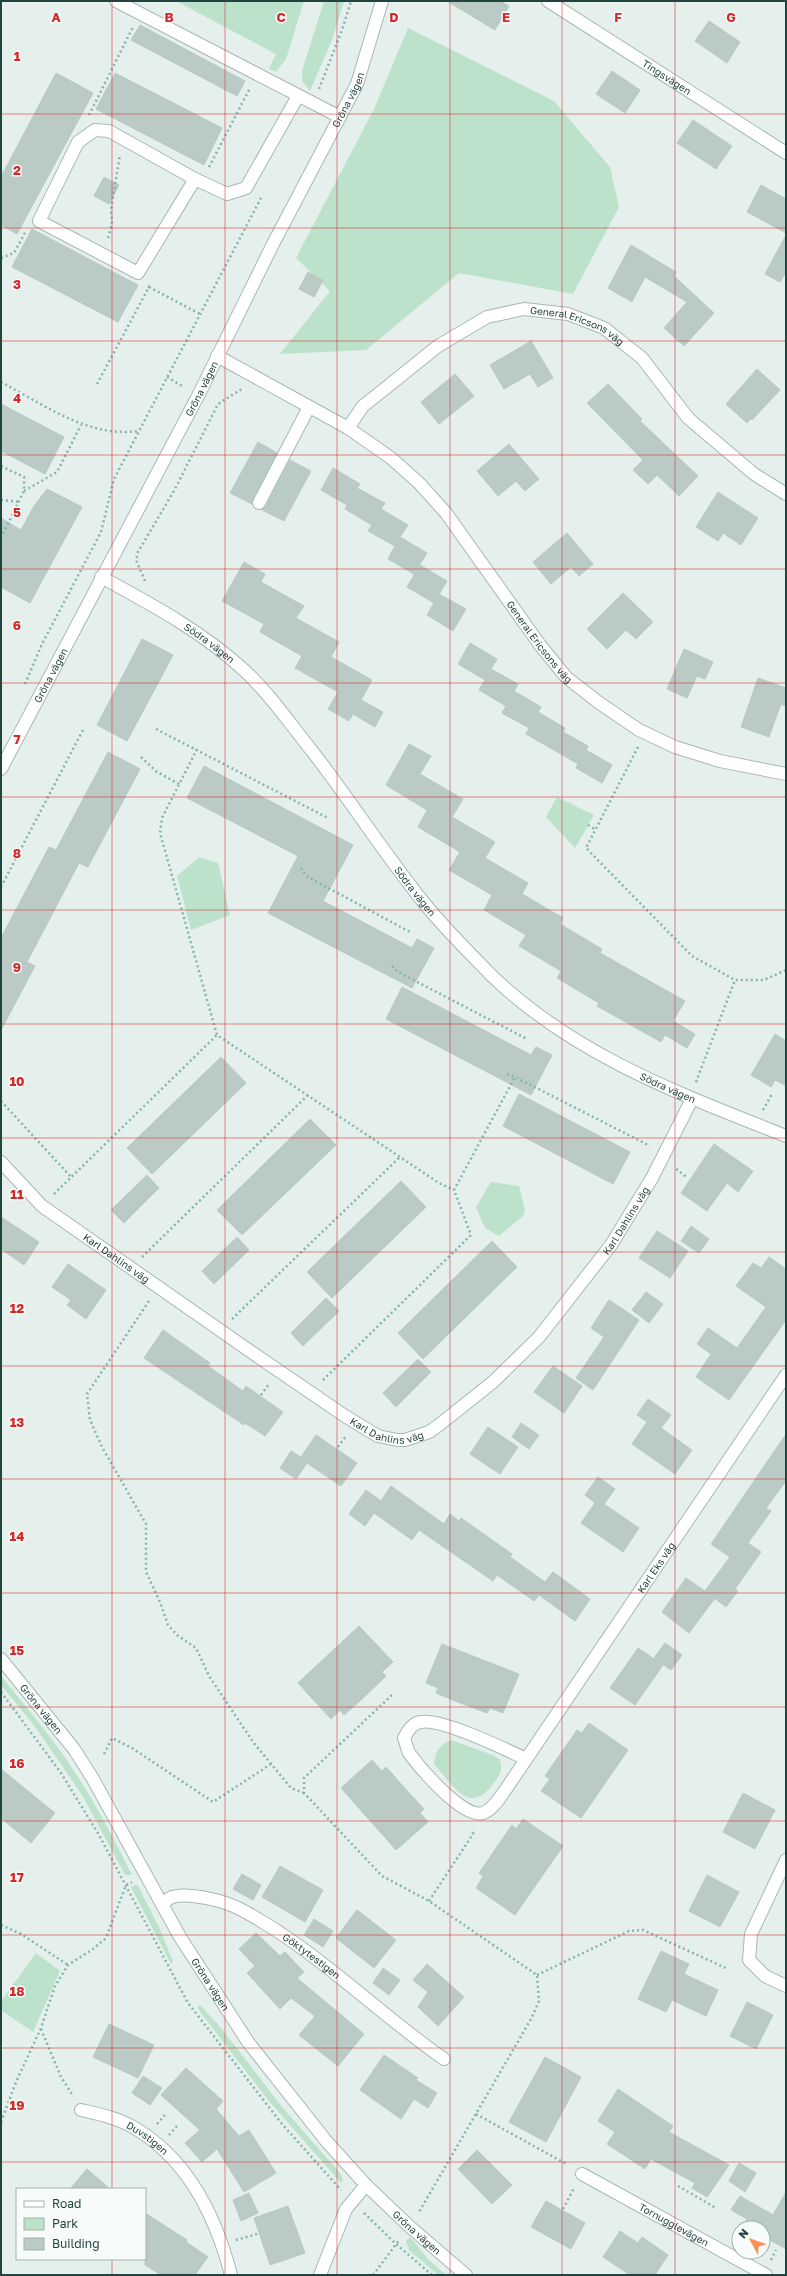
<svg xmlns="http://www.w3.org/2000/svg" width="787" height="2276" viewBox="0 0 787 2276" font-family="'Golos Text',sans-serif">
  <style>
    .green { fill: #bde2cb }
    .building { fill: #bacbc5; stroke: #b7cac4 }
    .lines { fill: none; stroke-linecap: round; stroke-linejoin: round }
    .minor-casing { stroke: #a7b8b4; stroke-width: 14 }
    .path { stroke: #83b6ab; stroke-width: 2.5; stroke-dasharray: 2 3; stroke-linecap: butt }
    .minor { stroke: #fff; stroke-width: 12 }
    .grid { fill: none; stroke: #d62828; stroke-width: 1; stroke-opacity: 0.55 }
    .labels { text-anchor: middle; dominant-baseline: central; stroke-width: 3; stroke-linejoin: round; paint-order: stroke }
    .street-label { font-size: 10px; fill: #22443e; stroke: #f7fbf9 }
    .grid-label { font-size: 13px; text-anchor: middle; font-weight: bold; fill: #d62828; stroke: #f7fbf9; stroke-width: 3; stroke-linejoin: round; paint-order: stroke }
  </style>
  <rect width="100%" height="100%" fill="#e5efec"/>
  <path class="green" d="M176 1H304L286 59 276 72 269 69 276 54Z
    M324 1H344L332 40 310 91 302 81V71Z
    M408 28 554 101 610 167 619 207 573 294 459 273 366 350 280 354 330 291 296 258 374 109Z
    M557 797 594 815 575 848 546 817Z
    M199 857 218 863 230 915 191 930 177 876Z
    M491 1182 519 1186 525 1210 523 1216 499 1236 485 1228 476 1207Z
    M1 1676C26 1707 52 1737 74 1771 96 1804 114 1839 132 1875H125L82 1795 36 1728 1 1685Z
    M451 1740 495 1756 500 1760C503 1770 500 1775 494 1783 469 1817 453 1785 434 1764 435 1752 440 1744 451 1740Z
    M137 1884 160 1929 173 1962 171 1964 131 1887Z
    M36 1953 60 1971 33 2032 1 2010V2001Z
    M200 2005 222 2029 282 2107 340 2173 343 2180 341 2183 268 2100 204 2017 197 2007Z
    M410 2237 428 2259 446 2275H438L409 2250 406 2241Z"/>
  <path class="building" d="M447 1H500L509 6 495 30Z
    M709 21 740 42 727 63 695 41Z
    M140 25 245 81 237 96 131 40Z
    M612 71 640 90 625 113 596 94Z
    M56 73 93 93 17 234 1 225V177Z
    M115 73 222 128 204 165 96 109Z
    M693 120 732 146 716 169 677 143Z
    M104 177 119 185 109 204 94 196Z
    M761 185 786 199V233L747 212Z
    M32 229 138 285 118 322 12 267Z
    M786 235V272L780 282 765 274Z
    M631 245 676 272 674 276 714 313 684 346 664 328 687 302 645 277 632 302 608 288Z
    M308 272 323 280 314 297 299 289Z
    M531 341 553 378 538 387 530 374 504 389 490 365Z
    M757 369 780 390 752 420 751 419 747 423 726 404Z
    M455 374 474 396 439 424 421 402Z
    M608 384 642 419 640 421 698 476 679 496 657 475 648 484 633 470 643 460 587 403Z
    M1 404 64 437 45 474 1 451Z
    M258 442 277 453 252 504 230 493Z
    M509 444 539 479 525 491 516 481 498 496 477 471Z
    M290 460 311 471 284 521 262 510 266 506Z
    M333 468 360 484 357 488 385 503 381 509 408 525 400 537 427 553 414 574 388 559 395 546 368 531 372 525 345 509 347 505 321 490Z
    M47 489 82 507 30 603 1 587V518L21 530 34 506Z
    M718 492 758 518 741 545 723 533 718 541 696 527Z
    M567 533 593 564 579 576 571 567 551 584 533 562Z
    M244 562 265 574 261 582 304 606 296 618 339 642 331 657 372 680 361 700 383 712 375 727 353 714 349 721 328 709 338 692 295 668 302 656 260 632 264 624 222 601Z
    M420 565 447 581 434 603 407 587Z
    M623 593 653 622 636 639 626 630 607 649 587 629Z
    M439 594 466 609 453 631 427 615Z
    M142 639 173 655 127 741 97 725Z
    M470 643 497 659 491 669 518 684 514 691 541 707 538 712 565 728 563 732 588 746 586 750 612 765 602 783 576 768 578 764 526 734 529 728 502 713 506 706 479 690 485 680 458 664Z
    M684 649 713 662 705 679 697 676 687 698 667 689Z
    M758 678 786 688V706L781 704 769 737 741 727Z
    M409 744 431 756 420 774 463 799 452 817 495 842 485 858 528 883 522 894 563 918 560 924 602 949 600 953 685 1001 673 1021 695 1034 687 1048 665 1035 661 1042 597 1006 599 1003 557 978 561 971 519 946 526 935 484 910 492 895 449 870 460 852 418 827 427 810 386 785Z
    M108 752 140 769 88 867 79 863 27 962 35 966 1 1030V938L49 847 56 850Z
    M204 766 353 845 323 901 412 948 417 939 434 948 412 988 268 913 298 856 187 798Z
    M402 987 531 1055 536 1047 552 1055 531 1095 386 1019Z
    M775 1034 786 1041V1086L775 1080 771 1087 751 1075Z
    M221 1057 246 1083 152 1174 127 1148Z
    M519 1094 630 1152 613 1184 503 1126Z
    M310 1119 336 1145 242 1235 217 1210Z
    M714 1144 753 1171 738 1192 727 1183 707 1211 681 1193Z
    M147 1175 159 1188 124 1223 111 1210Z
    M401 1181 426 1207 332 1298 307 1272Z
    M1 1217 39 1242 24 1265 1 1249Z
    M691 1226 709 1239 699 1253 681 1241Z
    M657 1231 688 1251 670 1278 639 1258Z
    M237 1237 249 1250 214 1284 202 1271Z
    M492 1241 517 1267 423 1359 398 1333Z
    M769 1257 786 1269V1320L729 1400 696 1377 711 1354 697 1344 708 1328 737 1348 766 1307 736 1286 753 1263 761 1268Z
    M68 1264 106 1290 86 1319 67 1305 71 1300 52 1287Z
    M646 1292 663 1304 649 1323 632 1310Z
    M326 1298 339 1311 303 1346 291 1333Z
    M609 1300 639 1320 593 1390 576 1378 604 1337 591 1328Z
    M163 1330 210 1363 208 1366 243 1391 246 1386 283 1412 265 1436 245 1423 244 1425 144 1358Z
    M418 1359 431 1372 396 1407 383 1393Z
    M553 1366 582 1386 564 1413 534 1392Z
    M648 1399 671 1415 661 1428 692 1450 675 1474 632 1444 647 1422 637 1415Z
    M521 1423 539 1435 529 1449 512 1437Z
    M488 1427 518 1447 500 1474 470 1454Z
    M786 1434V1481L766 1508 771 1511 748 1543 761 1552 735 1589 738 1591 726 1607 705 1591 730 1557 711 1544Z
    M316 1435 357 1463 341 1486 307 1463 296 1479 280 1468 291 1451 301 1457Z
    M598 1477 615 1489 604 1504 639 1528 623 1552 581 1523 595 1503 585 1495Z
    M391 1486 444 1524 450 1514 459 1521 461 1518 512 1554 510 1557 545 1582 553 1572 590 1599 575 1621 539 1595 534 1601 497 1575 493 1581 419 1530 412 1540 374 1513 365 1526 349 1514 366 1490 381 1501Z
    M686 1578 715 1598 689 1633 662 1612Z
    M359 1626 393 1662 382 1672 386 1676 360 1701 344 1715 340 1710 331 1719 298 1683Z
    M665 1643 682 1655 671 1670 654 1658Z
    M442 1644 519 1674 503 1713 490 1708 487 1713 455 1701 436 1693 438 1688 426 1683Z
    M638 1648 663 1665 635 1705 610 1688Z
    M589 1723 628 1750 581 1818 541 1791 550 1779 545 1776 577 1730 582 1733Z
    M372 1760 382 1771 386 1767 410 1794 424 1809 420 1813 428 1822 396 1850 341 1788Z
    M1 1769 55 1813 31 1843 1 1818Z
    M743 1793 775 1810 755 1849 723 1832Z
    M523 1819 563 1846 515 1915 476 1888 483 1876 479 1873 512 1825 516 1829Z
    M280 1866 323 1890 305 1922 262 1897Z
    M242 1874 261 1885 253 1900 233 1889Z
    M707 1875 739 1892 720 1927 689 1911Z
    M357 1910 396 1940 374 1968 336 1938Z
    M314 1919 333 1931 323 1947 304 1935Z
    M256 1933 280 1956 285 1952 304 1972 297 1978 364 2034 338 2066 299 2035 315 2016 291 1998 280 2009 247 1973 255 1966 239 1949Z
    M661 1951 689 1964 684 1974 718 1990 706 2016 672 2000 666 2012 638 1999Z
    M427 1964 464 1997 438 2026 418 2007 428 1992 413 1980Z
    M383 1968 400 1980 389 1995 373 1983Z
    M747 2002 773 2015 756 2049 730 2036Z
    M109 2024 154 2045 138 2078 93 2057Z
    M384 2055 418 2078 416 2080 437 2093 428 2108 414 2099 401 2119 360 2090Z
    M545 2057 581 2077 546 2142 509 2122Z
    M186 2068 223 2101 216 2109 239 2136 249 2130 276 2173 244 2192 217 2149 202 2162 185 2143 200 2130 161 2095Z
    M143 2076 162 2088 150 2105 132 2093Z
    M618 2089 673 2126 669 2132 729 2165 707 2197 692 2188 695 2183 651 2159 645 2169 607 2144 615 2132 598 2121Z
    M477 2150 512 2185 492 2204 458 2169Z
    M739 2163 756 2173 745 2192 729 2181Z
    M87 2169 110 2189H70Z
    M786 2192V2249L763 2236V2228H742L747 2219 731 2210 740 2196 773 2215Z
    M249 2193 258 2213 241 2221 233 2200Z
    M546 2201 585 2223 571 2249 531 2227Z
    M288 2206 305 2253 270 2265 254 2218Z
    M145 2213 187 2240 186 2242 208 2257 195 2275H161L145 2265Z
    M620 2231 638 2243 642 2237 668 2255 655 2275H630L603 2257Z"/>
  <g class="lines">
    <g class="minor-casing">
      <g id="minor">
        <path d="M116 1 340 117"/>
        <path id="s1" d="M548 1 786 153"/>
        <path d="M195 179 138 273 39 221 78 142 95 130 109 131 195 179 227 194 246 188 298 96"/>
        <path id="s2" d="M217 356 348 428 391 458 419 483 446 513 540 645 566 677 598 702 639 730 675 747 720 761 786 774"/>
        <path id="s3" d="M348 428 363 406 372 399 438 346 487 317 524 309 568 314 604 328 642 358 688 418 754 474 786 494"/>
        <path d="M259 503 309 407"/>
        <path id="s4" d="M101 577C151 604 203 632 245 671 270 694 291 725 312 751 351 801 385 855 425 904 445 929 468 951 490 974 573 1055 680 1094 786 1136"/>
        <path id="s5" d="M1 769 199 394 273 244 357 84 382 1"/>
        <path id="s6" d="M1 1162 42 1206 260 1358 345 1416 378 1436 397 1440H405L429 1432 439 1425 493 1382 539 1337 611 1245 652 1178 692 1099"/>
        <path id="s7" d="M1 1659 74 1749 93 1779 180 1937 248 2042 327 2142 366 2185 409 2226 466 2275"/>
        <path id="s8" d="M526 1759C505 1749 441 1718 421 1722 412 1723 408 1731 404 1738 406 1743 407 1749 409 1753 420 1768 463 1819 483 1813 493 1810 500 1797 506 1789L786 1375"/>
        <path d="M786 1860 751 1934 749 1960 765 1976 786 1986"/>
        <path id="s9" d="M162 1904C165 1902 169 1898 172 1897 189 1892 225 1901 240 1909 316 1949 375 2011 444 2059"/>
        <path id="s10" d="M81 2110C98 2114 118 2118 133 2127 187 2158 216 2217 231 2275"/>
        <path id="s11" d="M582 2174 766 2275"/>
        <path d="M320 2275 346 2209 366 2185"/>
      </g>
    </g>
    <path class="path" d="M319 89 342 30 351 1
      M89 115 133 27
      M209 167 250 88
      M108 238 112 224 111 209 120 155
      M1 258 14 253 26 231
      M149 287 200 314
      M167 377 184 387
      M1 382C43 404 88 438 138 431
      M97 384 149 287 148 286
      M1 466 24 477V491L1 538
      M24 491 57 472 81 425
      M1 500 20 502
      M145 581 136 560 138 552 175 489 218 404 240 390H244
      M25 684 42 644 101 532 114 479 262 196
      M156 729 328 818
      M638 747 586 848 692 956 735 980H764L786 970
      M197 749 162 818 160 833 217 1035 439 1183 454 1190
      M141 757 157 772 179 784
      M588 825 596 830
      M301 868 306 876 410 932
      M1 887 84 728
      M392 966 398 972 527 1039
      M507 1074 515 1077
      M696 1082 735 980
      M1 1101 71 1177
      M763 1110 772 1094
      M676 1169 688 1178
      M54 1194 217 1035
      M142 1257 308 1095
      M149 1301 87 1394 90 1420 102 1447 146 1524V1572L160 1602 168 1625 177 1635 196 1648 209 1676 253 1742 291 1788 304 1793
      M232 1319 400 1157
      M323 1380 471 1235 454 1190 515 1077 650 1146
      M261 1395 269 1384
      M338 1447 346 1436
      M1 1692 61 1773 99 1835 188 2003 282 2124 341 2190
      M392 1695 304 1778V1793L382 1876 429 1901 537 1975 539 2001 531 2019 419 2212
      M104 1754 112 1738 132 1748 213 1802 271 1764
      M429 1901 473 1834V1829
      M1 1925 21 1934 68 1965
      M537 1975 629 1931 643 1930 728 1969
      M41 2029 61 2077 73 2096
      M476 2114 568 2165
      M1 2122 16 2082 41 2028 55 1986 68 1965 93 1949 106 1938 126 1885 132 1882
      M157 2124 165 2115
      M169 2135 177 2126
      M678 2186 716 2208
      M563 2209 574 2188
      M364 2213 396 2244 432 2275
      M236 2240 257 2234
      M771 2260 776 2250
      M373 2275 400 2239"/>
    <use href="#minor" class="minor"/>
  </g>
  <path class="grid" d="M112 1V2189M225 1V2275M337 1V2275M450 1V2275M562 1V2275M675 1V2275M1 114H786M1 228H786M1 341H786M1 455H786M1 569H786M1 683H786M1 797H786M1 910H786M1 1024H786M1 1138H786M1 1252H786M1 1366H786M1 1479H786M1 1593H786M1 1707H786M1 1821H786M1 1935H786M1 2048H786M1 2162H786M112 2259V2275"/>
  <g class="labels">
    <g class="street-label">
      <text stroke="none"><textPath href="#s1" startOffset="141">Tingsvägen</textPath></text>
      <text stroke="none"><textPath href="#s5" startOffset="754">Gröna vägen</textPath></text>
      <text stroke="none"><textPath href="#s3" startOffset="274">General Ericsons väg</textPath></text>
      <text stroke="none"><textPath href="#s5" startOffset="430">Gröna vägen</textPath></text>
      <text stroke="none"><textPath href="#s2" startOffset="439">General Ericsons väg</textPath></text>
      <text stroke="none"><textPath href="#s4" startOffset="127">Södra vägen</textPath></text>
      <text stroke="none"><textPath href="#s5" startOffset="106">Gröna vägen</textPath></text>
      <text stroke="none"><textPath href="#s4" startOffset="451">Södra vägen</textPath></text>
      <text stroke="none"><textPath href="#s4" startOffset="775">Södra vägen</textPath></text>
      <text stroke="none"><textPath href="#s6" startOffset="811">Karl Dahlins väg</textPath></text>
      <text stroke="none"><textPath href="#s6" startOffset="151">Karl Dahlins väg</textPath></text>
      <text stroke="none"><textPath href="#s6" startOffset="475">Karl Dahlins väg</textPath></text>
      <text stroke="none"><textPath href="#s8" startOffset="552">Karl Eks väg</textPath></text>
      <text stroke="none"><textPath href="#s7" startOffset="64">Gröna vägen</textPath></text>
      <text stroke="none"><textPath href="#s9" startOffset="168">Göktytestigen</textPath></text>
      <text stroke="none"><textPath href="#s7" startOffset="388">Gröna vägen</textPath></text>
      <text stroke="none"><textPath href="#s10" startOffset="73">Duvstigen</textPath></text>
      <text stroke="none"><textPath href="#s11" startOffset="105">Tornugglevägen</textPath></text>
      <text stroke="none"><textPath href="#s7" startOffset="712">Gröna vägen</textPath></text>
    </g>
  </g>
  <g class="grid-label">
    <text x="56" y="22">A</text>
    <text x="169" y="22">B</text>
    <text x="281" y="22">C</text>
    <text x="394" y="22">D</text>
    <text x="506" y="22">E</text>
    <text x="618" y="22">F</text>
    <text x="731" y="22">G</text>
    <text x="17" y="61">1</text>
    <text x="17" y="175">2</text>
    <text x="17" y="289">3</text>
    <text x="17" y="403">4</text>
    <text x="17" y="517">5</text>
    <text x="17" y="630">6</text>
    <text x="17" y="744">7</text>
    <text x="17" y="858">8</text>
    <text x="17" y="972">9</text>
    <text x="17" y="1086">10</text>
    <text x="17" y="1199">11</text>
    <text x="17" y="1313">12</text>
    <text x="17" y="1427">13</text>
    <text x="17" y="1541">14</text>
    <text x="17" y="1655">15</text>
    <text x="17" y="1768">16</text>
    <text x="17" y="1882">17</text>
    <text x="17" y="1996">18</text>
    <text x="17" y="2110">19</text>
  </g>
  <rect width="787" height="2276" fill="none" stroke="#22443e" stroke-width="4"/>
  <rect x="16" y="2188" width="130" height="72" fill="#f7fbf9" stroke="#a2b2ae"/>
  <rect x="24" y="2201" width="20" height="6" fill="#ffffff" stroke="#a2b2ae"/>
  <text x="52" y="2208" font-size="12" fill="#22443e">Road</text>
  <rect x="24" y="2218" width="20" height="12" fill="#bde2cb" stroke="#a2b2ae"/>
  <text x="52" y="2228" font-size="12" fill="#22443e">Park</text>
  <rect x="24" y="2238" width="20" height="12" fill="#bacbc5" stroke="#a2b2ae"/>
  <text x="52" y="2248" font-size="12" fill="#22443e">Building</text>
  <g transform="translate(751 2240) rotate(310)"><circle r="19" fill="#f7fbf9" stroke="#a2b2ae"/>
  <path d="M0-3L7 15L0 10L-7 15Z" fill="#fd9056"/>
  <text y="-6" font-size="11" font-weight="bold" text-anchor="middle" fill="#22443e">N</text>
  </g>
</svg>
